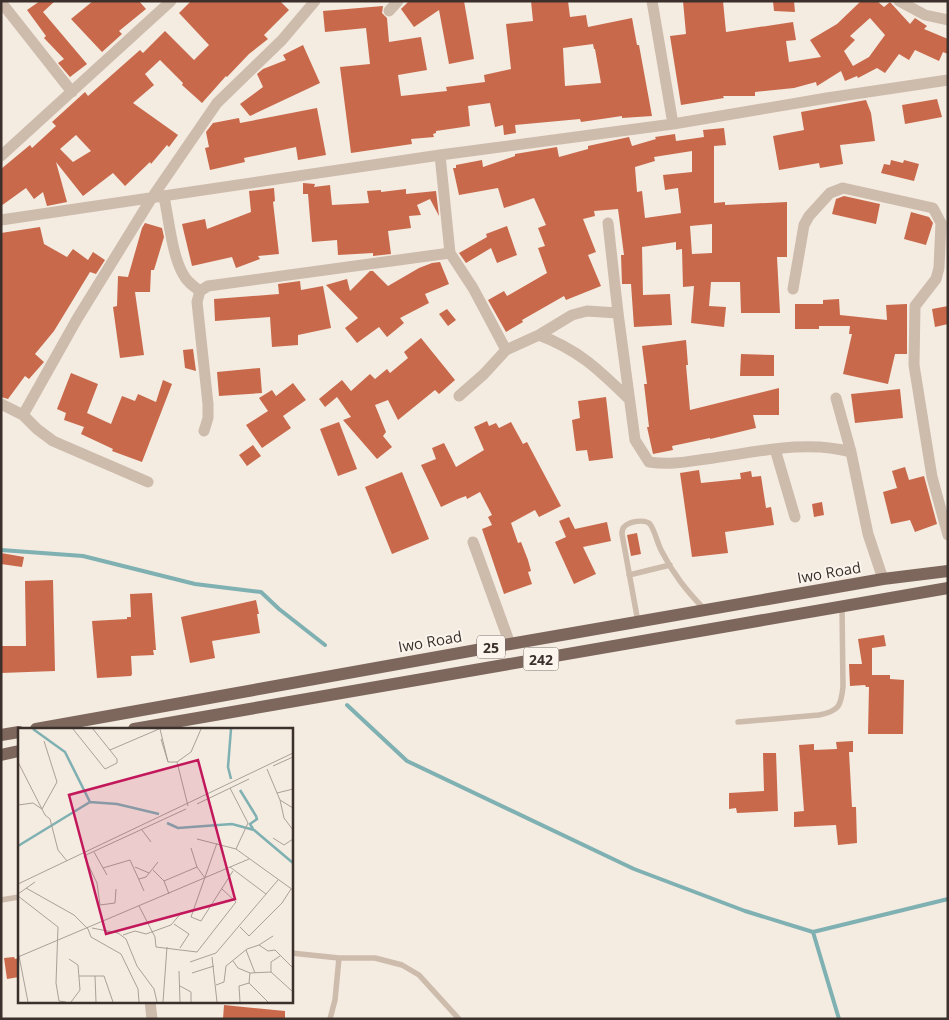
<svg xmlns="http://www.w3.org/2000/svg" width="949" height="1020" viewBox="0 0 949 1020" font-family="'Open Sans',sans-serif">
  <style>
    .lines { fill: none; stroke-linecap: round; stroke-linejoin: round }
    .stream { stroke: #7fb0b2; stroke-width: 4 }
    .building { fill: #c8694b; fill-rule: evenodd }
    .lane { stroke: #cdbbac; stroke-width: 5.5 }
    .street { stroke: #cdbbac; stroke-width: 11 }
    .primary { stroke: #7d675c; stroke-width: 12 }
    .labels { text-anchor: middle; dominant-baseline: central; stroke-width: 4; stroke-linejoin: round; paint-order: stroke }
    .shield { fill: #fbf5ee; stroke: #756b66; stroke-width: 1 }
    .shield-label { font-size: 14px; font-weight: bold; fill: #3b302b }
    .street-label { font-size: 15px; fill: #3b302b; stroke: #fbf5ee }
    .inset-river { fill: none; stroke: #7fb0b2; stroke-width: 2.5 }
    .inset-road { fill: none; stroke: #aaa098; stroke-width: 1 }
    .view { fill: #c2185b; fill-opacity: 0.15; stroke: #c2185b; stroke-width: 2.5 }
    .inset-edge { fill: none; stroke: #3b302b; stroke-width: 2.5 }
  </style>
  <rect width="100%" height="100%" fill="#f4ebe1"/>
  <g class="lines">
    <path class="stream" d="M1 550 83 556 195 584 261 592 279 609 325 645
      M347 705 407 761 634 869 745 911 813 932 839 1019
      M813 932 948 899"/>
  </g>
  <path class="building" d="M40 1H55L43 12 87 64 70 77 58 63 64 59 44 38 46 36 27 10Z
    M93 1H139L146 9 119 31 122 34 102 52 71 19Z
    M191 1H280L289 10 264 35 268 39 249 54 227 77 226 76 202 103 182 85 183 83 160 60 145 74 154 85 133 103 178 135 169 147 167 145 151 164 150 162 125 186 113 173 83 196 56 162 67 202 47 206 43 192 34 199 26 188 1 206V169L30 145 32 148 56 126 52 122 85 92 88 96 140 50 143 53 165 31 194 60 209 45 179 13ZM76 135 91 151 73 162 60 149Z
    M409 1H464L474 59 449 64 439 10 414 27 401 9Z
    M531 1H568L570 17 586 15 588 27 632 18 637 45H639L652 116 622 118V116L581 122 580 119 515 125 516 133 504 135 503 125 495 127 490 103 468 106 470 126 436 131V133L433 134 434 137 411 139 412 144 351 153 340 67 370 64 366 28 325 32 323 11 383 6 382 13 387 18 389 42 421 37 427 70 398 75 401 96 447 91 446 87 485 82 484 75 511 69 506 24 533 21ZM593 44 594 49H595L601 83 565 86 563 48Z
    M683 1H723L726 32 793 22 796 40 786 41 789 62 821 57 810 40 837 24 861 1H877L884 7 890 2 910 24 915 18 927 26 924 29 948 39V54L943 52 939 61 915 50 909 60 899 54 885 73 877 68 858 78 857 76 845 81 841 71 817 86 816 82 794 88 755 92V96H723L724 98 681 105 670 36 686 34ZM870 18 885 35 869 57 853 66 844 51 855 40 850 36Z
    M773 1H794L795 12 774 11Z
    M303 45 320 83 250 116 240 104 263 87 257 74 263 69 286 60 283 55Z
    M937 99 942 117 905 124 902 105Z
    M866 100 871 113 875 141 840 145 843 164 820 168 819 163 779 170 773 136 804 130 801 112Z
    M317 108 326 155 298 160 296 147 244 158 245 162 210 170 205 148 209 147 206 132 213 123 239 118 240 123Z
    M724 128 726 145 714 146V203L725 202V205L787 202V257H777L780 313H741L740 282H711L709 306 726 307 724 327 691 323 694 286 683 287 682 249 676 250V242L642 247 643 295 670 294 672 325 634 327 631 284H622L621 255H624L618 209 594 211 595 216 583 219 596 252 588 255 601 286 566 300 564 296 522 320 523 322 506 332 488 300 504 291 507 296 547 273 538 248 545 246 538 228 546 225 534 198 504 208 498 188 459 195 453 168H456V165L482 160 483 167 515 156V154L557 147 559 157 588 149V146L629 137 632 146 656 139 655 137 675 134 676 141 704 137 703 130ZM692 151V172L663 175 665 190 678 188 681 213 645 218 642 191 637 192 635 167 655 161 654 157ZM712 224V253L692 254 690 226Z
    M891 160 903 163 904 160 919 164 914 181 881 173 884 164 890 165Z
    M303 183 315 184 314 187 330 185 332 205 369 203 367 191 381 190V192L406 189V194L436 191 439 216 430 199 417 205 421 215 409 216 411 228 388 231 391 254 373 256V253L338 255 337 240 312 242 308 194H303Z
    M274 188 275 201 273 202 279 254 258 256 260 259 236 268 232 257 192 266 182 224 205 219 207 229 251 212 249 191Z
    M844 196 880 204 876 224 832 214 836 199Z
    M911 212 929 217 933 223 926 245 904 239Z
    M145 223 162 228 164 237 154 270H151L150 292H135L144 355 120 358 113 307 117 306 118 276 128 277 142 228Z
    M507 226 517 255 497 263 491 248 466 263 459 253 487 237 486 234Z
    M40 227 44 244 67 257 73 249 88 260 93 252 105 260 96 274 90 272 54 331 35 354 44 362 29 379 25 376 8 399 1 397V233Z
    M440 262 449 284 425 294 429 303 400 318 404 323 387 337 379 327 357 343 345 328 358 318 326 285 347 279 350 291 370 271H373L388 286 419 268 432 263Z
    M300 281 301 290 323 286 331 328 298 335V345L272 347 270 317 215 321 214 299 279 294 278 284Z
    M839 299 840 315 887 320 886 305 907 304V354H895L888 384 843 374 852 334H849L850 326H819V329H795V304H823V300Z
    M948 306V324L935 327 932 309Z
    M447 309 456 320 448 326 439 314Z
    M421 338 455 380 439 394 435 390 398 420 388 400 375 405 386 432 383 436 392 447 377 459 343 420 351 417 337 397 325 407 319 399 342 380 351 391 370 374 375 379 387 369 390 373 408 358 404 352Z
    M686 340 688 365H686L690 410 779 388V415H753L756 428 710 439V438L672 446 673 450 653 454 647 427H649L644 384H647L642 346Z
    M193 349 196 371 185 368 183 350Z
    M741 354 774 355V376H740Z
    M260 368 262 393 219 396 217 372Z
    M71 373 98 384 87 413 111 424 122 396 135 401 138 394 156 402 163 380 172 384 142 462 112 451 113 449 81 434 84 427 64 420 66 413 57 409Z
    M293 383 306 400 283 416 291 428 262 448 246 425 268 411 259 398 272 390 276 396Z
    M900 389 903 418 855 423 851 394Z
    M606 397 613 458 589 461 587 450 576 451 572 420 580 418 578 401Z
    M487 421 489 426 496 423 499 428 511 422 523 444 527 442 561 506 539 517 535 510 511 523 518 543 521 542 528 560 531 571 528 572 532 584 504 594 482 529 492 525 488 517 492 515 480 492 467 499 466 496 458 499 441 507 421 465 436 459 432 448 444 443 456 467 484 450 474 427Z
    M339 422 357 469 338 476 320 429Z
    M253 445 261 456 247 466 239 455Z
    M905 467 909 480 924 476 937 524 915 532 910 520 891 524 883 492 897 488 892 471Z
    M699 470 701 483 741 479 740 473 751 471 752 477 761 476 766 508 771 507 774 525 725 532 728 553 692 557 680 473Z
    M402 472 429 539 392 554 365 487Z
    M822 502 824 515 814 517 812 504Z
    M569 517 575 529 607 522 611 541 583 547 596 574 574 584 555 542 566 537 559 521Z
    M637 533 641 554 631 556 627 535Z
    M1 553 24 557 22 567 1 564Z
    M53 580 55 671 1 673 2 646H26L25 581Z
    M152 593 156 650H153L154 655 131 656 132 674 131 676 97 678 92 621 127 619V617H131L130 594Z
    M256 600 259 614H257L260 633 212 641 215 658 190 663 181 617Z
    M884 635 886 646 872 648V675H890V679L904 680 903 734H868L869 687H866L865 685 850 686 849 664H862L858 639Z
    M853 741V752H849L852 807H856L857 843 838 845 836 825 794 827V812L804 811 799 745 814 744V750L837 749 836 742Z
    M763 753H776L778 811 737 813 736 808 729 809V793L764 791Z
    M14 957 15 959 19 958V977L7 979 4 958Z
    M224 1005 285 1011V1019H223Z"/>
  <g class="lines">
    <path class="lane" d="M629 575 670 565
      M638 622 622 534C622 532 623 528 624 527 629 521 645 519 650 524 655 531 657 542 661 550 673 574 686 590 705 610
      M738 722 819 715C839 711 841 706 843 687L842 607
      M1 900 19 897
      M291 953 339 958H375L402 965 419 975 459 1019
      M330 1019 335 1000 339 958"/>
    <path class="street" d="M652 1 673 124
      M899 1 925 15 948 20
      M1 2 72 92
      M389 11 398 1
      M440 155 450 253 473 288 506 350
      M1 156 171 1
      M164 197C169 220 172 255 183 274 187 282 193 286 200 291
      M1 220 440 155 673 124 827 98 948 80
      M608 223 618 313 635 440 649 462C671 465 685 462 706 459 753 453 805 439 851 452
      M793 289 804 225 809 216 830 193 843 188 933 208 941 223 939 268 936 279 915 306 914 365 932 477 948 535
      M539 335C579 350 599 370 629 399
      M459 396 484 374 506 350 539 335 572 315 587 311 618 313
      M836 398 851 452 868 534 883 579
      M1 404 23 415 37 429 53 441 148 482
      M23 415 77 319 151 199 217 103 282 40 315 1
      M204 431 208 418V404L197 302 200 291 208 286 450 253
      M775 449 795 517
      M473 542 510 644
      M150 1001 152 1019"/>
    <path class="primary" d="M36 729 510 644 883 579 948 571
      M134 729 948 588
      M1 735 19 732
      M1 755 19 751"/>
  </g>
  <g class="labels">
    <g class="shield">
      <rect x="477" y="635.5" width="28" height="23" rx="4"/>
      <rect x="523.5" y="647.5" width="35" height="23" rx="4"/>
    </g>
    <g class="shield-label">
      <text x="491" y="647">25</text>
      <text x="541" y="659">242</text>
    </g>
    <g class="street-label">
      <text transform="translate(829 572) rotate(-10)">Iwo Road</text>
      <text transform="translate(430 641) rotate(-10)">Iwo Road</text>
    </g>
  </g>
  <g transform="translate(18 728)">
    <rect width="275" height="275" fill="#f4ebe1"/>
    <path class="inset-river" d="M15 1 47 24 72 74 99 76 141 86M213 51 210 39 213 1M222 62 238 88 239 91 232 96 235 101M149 95 160 100 214 96 236 102 275 135M0 118 72 74"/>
    <path class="inset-road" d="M55 1 87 41 99 35V31L75 1M142 1 150 34M143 11 150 34M92 22 141 1M0 34 27 87 32 91 40 122 49 133M150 34H159L173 24 183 1M159 34 170 78M255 38 275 29M249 41 262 72 266 90 275 102M212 60 230 95 218 121M259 65 275 61M262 72 275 80M179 76 231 51M0 77 15 75 24 81 39 54 26 13M124 102 133 114M255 110 266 117 275 111M179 111 218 121 275 162M199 115 173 189 183 193 215 143M173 120 179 139 187 150M76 124 89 147M68 127 168 81M66 128 79 155 82 177 97 175 98 161M117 139 131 145M212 139 248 166M85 140 112 132 126 163M135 142 146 153 151 166M121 151 128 149 140 134M146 153 179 139M0 156 275 25M8 160 56 187 70 201M0 166 17 154M0 168 40 199 38 255 41 273 48 274M121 178 137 209 138 219 179 224 218 174 204 161M156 196 171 206 162 220M222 199 231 208 264 175 273 161M74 200 100 205 108 211 119 238 136 261 139 274M70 201 73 209 103 226 120 261 121 274M105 207 117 203 128 206 153 197 164 184M241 217 255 208M228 222 237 245M0 223 10 274M0 229 231 131M194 229 199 274M51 231 60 237 62 262 53 274M215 233 220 240 232 245 231 255M172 234 198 225 260 152M161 243 162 274M253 244V234L262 228M174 245 196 238M232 245 253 244 275 264M61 248H86L95 274M77 248 78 274M198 257 206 254 208 238 229 221 241 217 250 223 257 222 275 240M162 258 173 264V274M145 274 149 219M222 274 221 258 231 255 250 274"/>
    <path class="view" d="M180 32 217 171 88 206 51 67Z"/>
    <rect width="275" height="275" class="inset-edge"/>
  </g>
  <rect width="949" height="1020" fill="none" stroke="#3b302b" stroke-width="5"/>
</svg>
